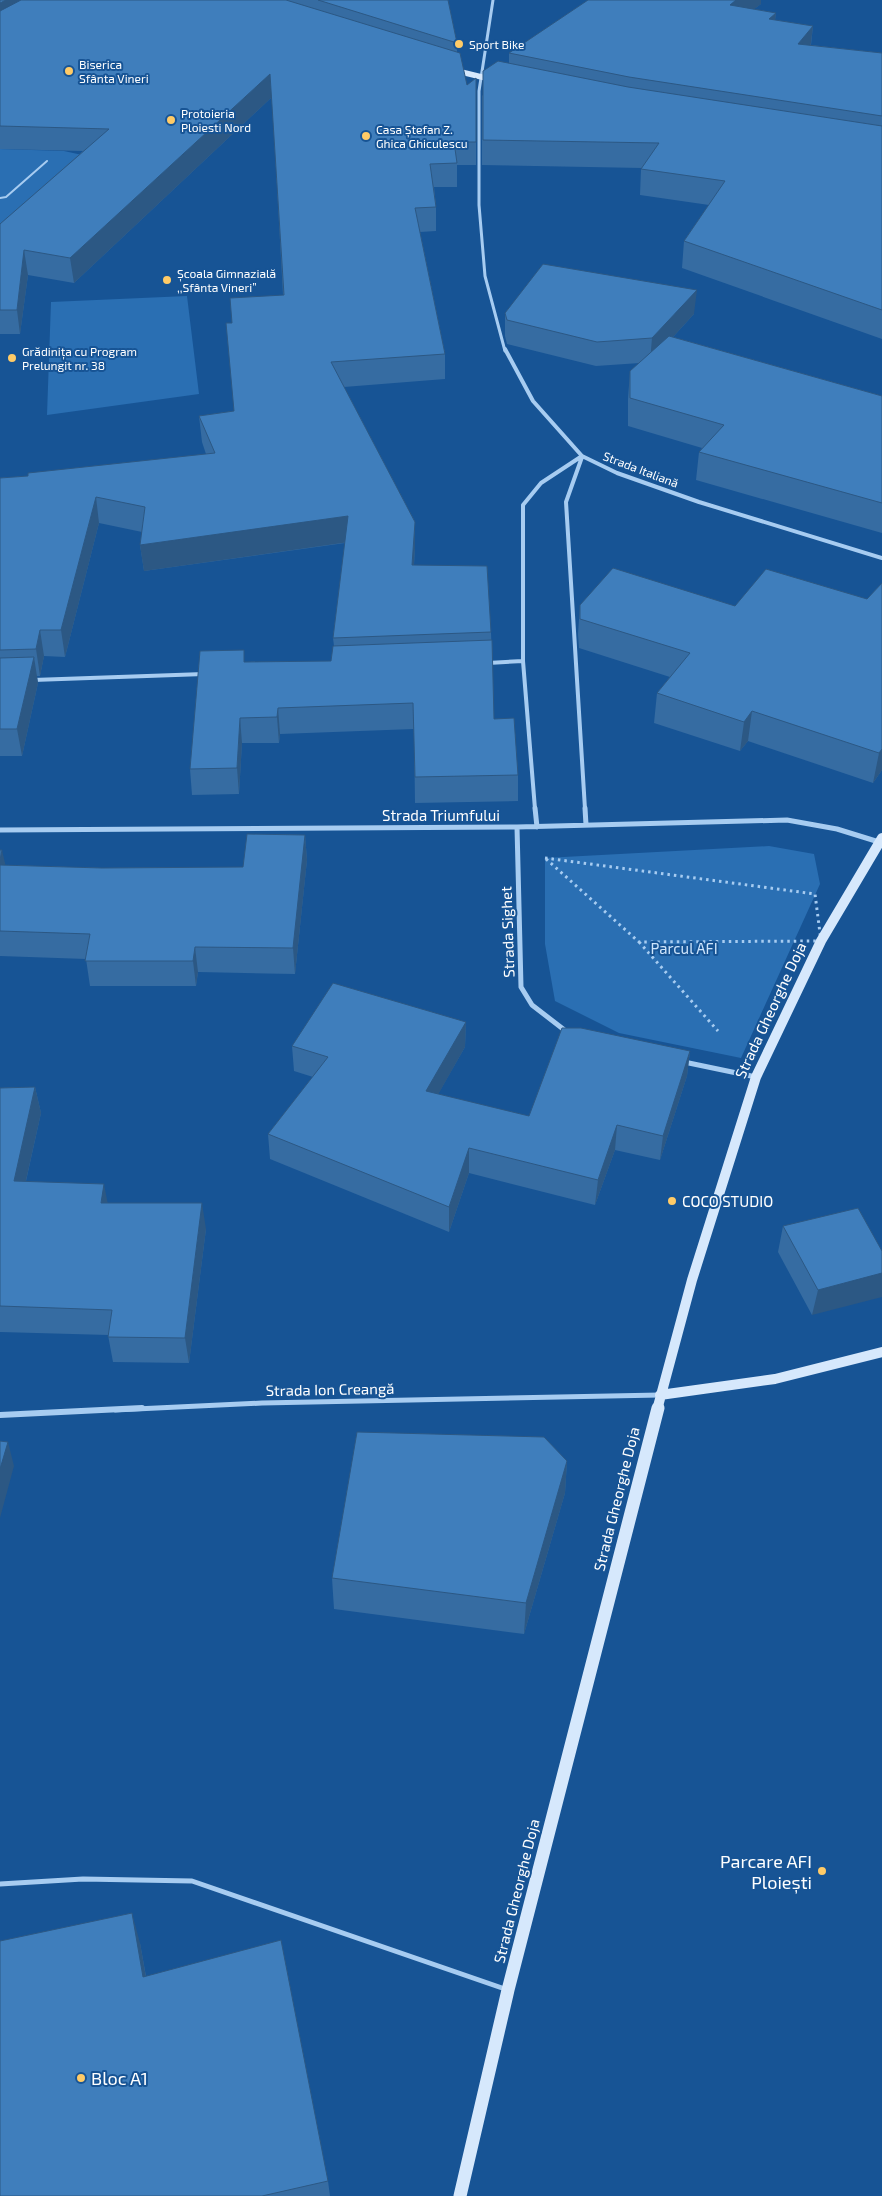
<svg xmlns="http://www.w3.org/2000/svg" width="882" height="2196" viewBox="0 0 882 2196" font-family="'Exo 2',sans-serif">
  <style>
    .green { fill: #2a6fb3 }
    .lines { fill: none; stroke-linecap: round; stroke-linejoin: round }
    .path { stroke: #a7ccf1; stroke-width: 3; stroke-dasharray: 2.5 4; stroke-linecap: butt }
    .lane-far1 { stroke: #a7ccf1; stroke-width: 2 }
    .lane { stroke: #a7ccf1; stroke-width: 5 }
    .street-far3 { stroke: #a7ccf1; stroke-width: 3 }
    .street-far2 { stroke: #a7ccf1; stroke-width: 4 }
    .street-far1 { stroke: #a7ccf1; stroke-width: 5 }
    .street { stroke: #a7ccf1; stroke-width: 6 }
    .secondary-far2 { stroke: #d6e8fc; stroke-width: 5.5 }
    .secondary-far1 { stroke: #d6e8fc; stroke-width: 10 }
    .secondary { stroke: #d6e8fc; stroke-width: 13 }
    .wall { fill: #366ca2 }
    .shaded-wall { fill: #2c5884 }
    .building { fill: #3f7ebc; stroke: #2c5884 }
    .poi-dot { fill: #ffcb67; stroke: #175495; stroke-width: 2 }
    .labels { text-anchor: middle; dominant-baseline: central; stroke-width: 4; stroke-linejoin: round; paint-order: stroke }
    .far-poi-label { font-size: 12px; fill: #fff; stroke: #175495; text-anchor: start }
    .far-street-label { font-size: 12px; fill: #fff; stroke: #175495 }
    .street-label { font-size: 15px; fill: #fff; stroke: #175495 }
    .park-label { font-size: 15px; fill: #cee5fc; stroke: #175495 }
    .poi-label { font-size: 15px; fill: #fff; stroke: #175495; text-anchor: start }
    .near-poi-label { font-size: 18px; fill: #fff; stroke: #175495; text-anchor: end }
  </style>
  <rect width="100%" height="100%" fill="#175495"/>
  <path class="green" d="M0 149 64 151 96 158 0 243Z
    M187 296 199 394 47 415 51 302Z
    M769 846 814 854 820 884 741 1058 619 1033 555 1001 545 944V858Z"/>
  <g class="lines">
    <path class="path" d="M545 858 815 894 821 941 639 942Z
      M639 942 718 1031"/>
    <path class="lane-far1" d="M0 198 6 197 47 161"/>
    <path class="lane" d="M0 1884 83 1879 192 1881 505 1989"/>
    <path class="street-far3" d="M493 0 479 91V205L485 276 505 351"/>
    <path class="street-far2" d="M505 349 533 401 582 456 617 473 699 502 882 558
      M582 457 566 502 585 809
      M488 663 523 661
      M33 680 204 674
      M535 809 523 661V505L541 483 582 456"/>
    <path class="street-far1" d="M535 808 537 827
      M585 808 586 825
      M517 827 521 987 532 1005 567 1032
      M0 830 517 827 787 820 837 829 879 842
      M684 1062 756 1077
      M115 1410 262 1403 660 1395"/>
    <path class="street" d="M0 1415 142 1408"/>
    <path class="secondary-far2" d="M453 70 494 80"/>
    <path class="secondary-far1" d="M660 1395 775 1379 882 1352
      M657 1410 692 1280 756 1077 821 941 882 838"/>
    <path class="secondary" d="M460 2196 508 1990 658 1408"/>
  </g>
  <path class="wall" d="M0 0H448L457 43V53L476 142V165H457V187H434L436 207V231L420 232 445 354V379L344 387 415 522V548L414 565 491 632 494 719 518 775V801L415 803 414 729 280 734 279 743H242L239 794 192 795 190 769 245 662 331 661 334 646 333 638 345 543 144 571 140 545 142 532 99 523 65 657 44 656 40 676H37L38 683 22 756H0V478L28 476 206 454 202 442 199 416 234 411 232 323 283 295 272 97 74 283 28 275 20 334H0V224L83 151 0 149Z
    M761 4 754 9 776 13 775 20 813 26 811 45 882 53V339L682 268 684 241 709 205 640 195 641 169 642 168 482 165V96L509 63V53Z
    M505 313 694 314 673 337 882 396V533L696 480 699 452 702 448 628 426V399L630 371 640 363 596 366 507 344 505 336Z
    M882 583V770L873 783 748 741 740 751 654 723 657 693 670 677 579 648 578 634 580 605 735 606 867 599Z
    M305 835 307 860 295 974 198 972 196 986H90L86 959 0 956V850L5 865 102 868 243 867Z
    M466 1022 465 1047 438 1094 529 1116 690 1051 687 1076 660 1160 615 1150 595 1205 469 1173 449 1232 270 1159 268 1134 313 1077 294 1071 292 1046Z
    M35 1087 41 1113 26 1181 206 1229 189 1363 113 1362 108 1335 0 1332V1088Z
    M783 1226 882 1251 812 1315 778 1252Z
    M567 1461 565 1493 524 1634 334 1609 332 1578Z
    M140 1943 146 1976 328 2181 330 2196H0Z"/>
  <path class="shaded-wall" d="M6 0H54L0 26V3Z
    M736 0H761V4L728 29 730 5Z
    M776 13 773 37 769 19Z
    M813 26 810 50 798 44Z
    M270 74 272 97 74 283 70 258Z
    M24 250 28 275 20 334 17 310Z
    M697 290 694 314 650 362 652 338Z
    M96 497 99 523 65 657 61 630Z
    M348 516 349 542 144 571 140 545Z
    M415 522V548L412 592V565Z
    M40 630 44 656 40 676 36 649Z
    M34 657 38 683 22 756 17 729Z
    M278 708 280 734 279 743 277 717Z
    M752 711 748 741 740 751 744 722Z
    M240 718 242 743 239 794 237 768Z
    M882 749V770L873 783 879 753Z
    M305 835 307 860 295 974 293 948Z
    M2 850 8 876 0 872V860Z
    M195 947 198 972 196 986 193 961Z
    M466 1022 465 1047 426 1116V1091Z
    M690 1051 687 1076 660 1160 663 1136Z
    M35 1087 41 1113 20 1207 14 1181Z
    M617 1125 615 1150 595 1205 598 1180Z
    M469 1148V1173L449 1232V1207Z
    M104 1184 109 1210 101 1203Z
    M202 1203 206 1229 189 1363 185 1338Z
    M882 1273V1297L812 1315 818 1290Z
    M8 1442 14 1466 0 1518V1469Z
    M567 1461 565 1493 524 1634 526 1603Z
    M132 1913 140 1943 151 2006 143 1977Z"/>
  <path class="building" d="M0 0H6L0 3Z
    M21 0H286L460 53 467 85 476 78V142H454L457 163 430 164 436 207 415 208 445 354 331 362 415 522 412 565 487 566 491 632 333 638 348 516 140 545 145 507 96 497 61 630H40L36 649 0 650V478L28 476V473L215 453 199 416 234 411 226 323H232L230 298 284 295 270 74 70 258 24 250 17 310H0V224L109 129 0 126V11Z
    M318 0H448L457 43Z
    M588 0H736L730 5 776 13 769 19 813 26 798 44 882 53V116L629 77 509 53Z
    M498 61 628 87 882 126V310L684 241 725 181 641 169 659 143 483 140V71Z
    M543 264 697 290 652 338 597 342 507 320 505 313Z
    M669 336 882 396V503L699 452 724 425 630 398V371Z
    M613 568 735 606 766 569 867 599 882 583V749L879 753 752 711 744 722 657 693 690 653 580 619V605Z
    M492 640 494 719 514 718 518 775 415 777 413 703 278 708 277 717 240 718 237 768 190 769 200 651 244 650V662L331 661 333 646Z
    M34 657 17 729H0V658Z
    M247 834 305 835 293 948 195 947 193 961H85L90 934 0 931V865L102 868 243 867Z
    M0 850H2L0 860Z
    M333 983 466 1022 426 1091 529 1116 562 1028H581L690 1051 663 1136 617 1125 598 1180 469 1148 449 1207 268 1134 328 1057 292 1046Z
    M35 1087 14 1181 104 1184 101 1203H202L185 1338 108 1337 112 1310 0 1306V1088Z
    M858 1208 882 1251V1273L818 1290 783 1226Z
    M357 1432 544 1437 567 1461 526 1603 332 1578Z
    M0 1441 8 1442 0 1469Z
    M132 1913 143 1977 281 1940 328 2181 262 2196H0V1941Z"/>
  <g class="poi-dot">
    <circle cx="459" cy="44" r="5"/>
    <circle cx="69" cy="71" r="5"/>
    <circle cx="171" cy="120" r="5"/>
    <circle cx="366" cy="136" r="5"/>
    <circle cx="167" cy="280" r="5"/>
    <circle cx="12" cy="358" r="5"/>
    <circle cx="672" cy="1201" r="5"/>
    <circle cx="822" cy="1871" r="5"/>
    <circle cx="81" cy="2078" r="5"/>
  </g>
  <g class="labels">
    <g class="far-poi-label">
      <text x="469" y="44">Sport Bike</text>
      <text x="79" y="64">Biserica<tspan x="79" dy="14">Sfânta Vineri</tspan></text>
      <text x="181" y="113">Protoieria<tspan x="181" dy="14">Ploiesti Nord</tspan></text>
      <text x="376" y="129">Casa Ștefan Z.<tspan x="376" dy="14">Ghica Ghiculescu</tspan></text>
      <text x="177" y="273">Școala Gimnazială<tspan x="177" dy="14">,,Sfânta Vineri”</tspan></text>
      <text x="22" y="351">Grădinița cu Program<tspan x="22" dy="14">Prelungit nr. 38</tspan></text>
    </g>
    <g class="far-street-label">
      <text transform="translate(641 469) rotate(21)">Strada Italiană</text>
    </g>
    <g class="street-label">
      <text x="441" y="815">Strada Triumfului</text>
      <text transform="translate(507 932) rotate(-92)">Strada Sighet</text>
      <text transform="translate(770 1010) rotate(-65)">Strada Gheorghe Doja</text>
      <text transform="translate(330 1389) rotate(-1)">Strada Ion Creangă</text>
      <text transform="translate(616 1499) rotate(-76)">Strada Gheorghe Doja</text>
      <text transform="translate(516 1891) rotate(-76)">Strada Gheorghe Doja</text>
    </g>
    <g class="park-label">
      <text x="684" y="948">Parcul AFI</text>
    </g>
    <g class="poi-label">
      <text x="682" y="1201">COCO STUDIO</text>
    </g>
    <g class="near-poi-label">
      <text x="812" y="1861">Parcare AFI<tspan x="812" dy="21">Ploiești</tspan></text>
      <text x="91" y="2078" text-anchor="start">Bloc A1</text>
    </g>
  </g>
</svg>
